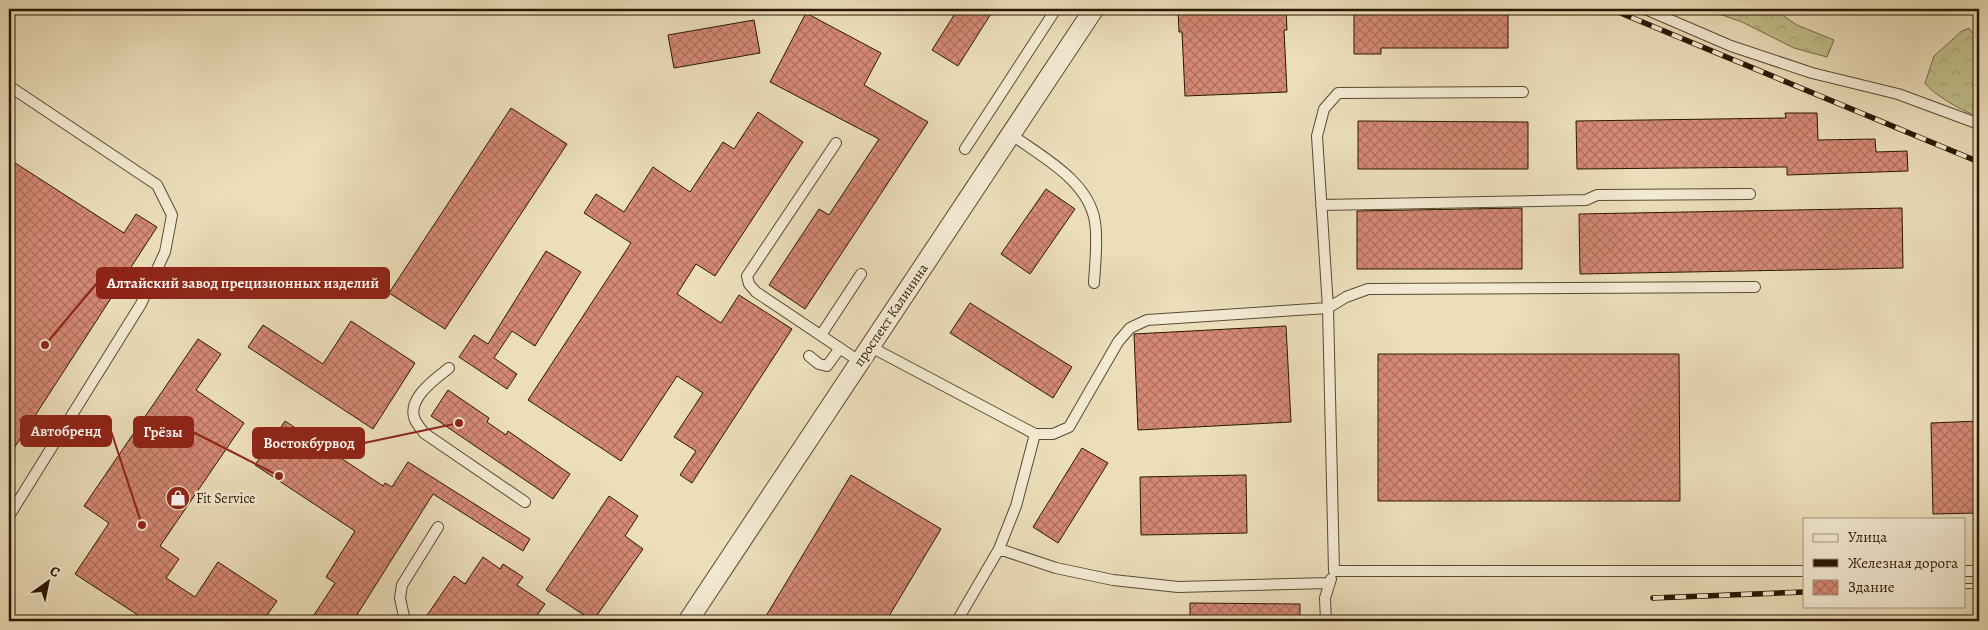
<svg xmlns="http://www.w3.org/2000/svg" width="1988" height="630" viewBox="0 0 1988 630" font-family="Alegreya,serif">
  <style>
    .forest { fill: url(#forest-crowns); stroke: #756c46 }
    .building { fill: url(#building-cross-hatch); stroke: #2a1801 }
    .lines { fill: none; stroke-linecap: round; stroke-linejoin: round }
    .service-casing { stroke: #5a4a30; stroke-width: 12 }
    .minor-casing { stroke: #5a4a30; stroke-width: 21 }
    .service { stroke: #f3ead3; stroke-width: 10 }
    .minor { stroke: #f3ead3; stroke-width: 19 }
    .rail-casing { stroke: #2a1801; stroke-width: 5.5 }
    .rail { stroke: #f3ead3; stroke-width: 4; stroke-dasharray: 11; stroke-linecap: butt }
    .labels { text-anchor: middle; dominant-baseline: central; stroke-width: 5; stroke-linejoin: round; paint-order: stroke }
    .street-label { font-size: 14px; fill: #2a1801; stroke: #f3ead3 }
    .poi-label { font-size: 14px; fill: #2a1801; stroke: #f3ead3; text-anchor: start }
    .leader { fill: none; stroke: #8f2418; stroke-width: 2 }
    .callout-dot { fill: #8f2418; stroke: #f3ead3; stroke-width: 2 }
    .callout { fill: #8f2418; stroke: #8f2418; stroke-width: 2 }
    .callout-label { font-size: 15px; text-anchor: middle; font-weight: bold; fill: #fff }
  </style>
  <defs>
    <pattern id="forest-crowns" width="20" height="18" patternUnits="userSpaceOnUse" patternTransform="scale(1.25)"><rect width="20" height="18" fill="#c0bf8b"/><path d="M2 6a3 3 0 1 1 6 0M12 15a3 3 0 1 1 6 0" fill="none" stroke="#a5a376"/></pattern>
    <pattern id="building-cross-hatch" width="8" height="8" patternUnits="userSpaceOnUse" patternTransform="scale(1.25)"><rect width="8" height="8" fill="#d58975"/><path d="M0 0l8 8M0 8l8-8" fill="none" stroke="#ad6f5e"/></pattern>
  </defs>
  <rect width="100%" height="100%" fill="#ecdebb"/>
  <filter id="stains"><feTurbulence type="fractalNoise" baseFrequency=".004" numOctaves="4"/><feColorMatrix values="0 0 0 0 .2 0 0 0 0 .09 0 0 0 0 .02 0 0 0 .5 -.17"/></filter>
  <radialGradient id="worn" r=".72"><stop offset=".6" stop-color="#630" stop-opacity="0"/><stop offset="1" stop-color="#630" stop-opacity=".3"/></radialGradient>
  <path class="forest" d="M1705 9H1779V13L1797 25 1834 40 1827 57 1794 48 1742 22Z
    M1969 28 1979 42V116C1968 115 1931 93 1925 83L1934 56 1962 31Z"/>
  <path class="building" d="M958 9H994L958 66 932 50Z
    M1178 9H1286L1287 30H1284L1287 92 1185 96 1182 32H1179Z
    M1354 9H1508V48H1381V54H1354Z
    M806 13 881 53 864 85 928 122 805 309 769 285 819 209 829 215 879 139 770 82Z
    M754 20 760 53 674 68 668 35Z
    M511 108 567 144 445 329 389 293Z
    M758 112 803 142 715 276 696 264 677 294 721 323 739 295 792 329 692 483 680 475 696 451 674 437 703 393 677 376 621 461 528 400 631 243 584 213 596 194 624 212 653 167 690 192 723 142 734 149Z
    M1785 113H1817L1818 140 1875 139 1876 152 1907 151 1908 171 1787 175V167L1577 169 1576 121 1786 118Z
    M1358 121 1528 122V169H1358Z
    M9 159 124 233 136 214 157 227 9 456Z
    M1046 189 1075 209 1030 274 1001 254Z
    M1522 208V269H1357V211Z
    M1902 208 1903 268 1580 274 1579 214Z
    M546 251 581 272 535 346 512 331 494 358 517 374 507 389 459 357 474 335 488 344Z
    M970 303 1072 367 1053 398 950 333Z
    M351 321 415 363 373 429 248 347 263 325 323 364Z
    M1286 326 1291 422 1138 430 1134 334Z
    M198 339 221 354 196 390 244 423 160 546 179 559 166 578 195 597 218 562 277 601 263 621H147L75 574 109 523 84 506Z
    M1378 354H1679L1680 501H1378Z
    M448 390 489 418 487 422 506 435 508 431 570 474 553 499 431 416Z
    M285 421 383 486 385 483 392 487 408 462 530 539 523 551 433 494 353 621H310L335 583 326 577 355 531 255 465Z
    M1979 421V513L1933 514 1931 423Z
    M1082 448 1108 463 1058 543 1033 527Z
    M851 475 941 529 886 621H763Z
    M1246 475 1247 533 1141 535 1140 477Z
    M609 496 638 516 625 536 643 549 593 621 546 590Z
    M483 557 500 569 503 564 523 577 517 585 545 604 533 621H423L454 576 465 584Z
    M1190 603 1300 604V621H1190Z"/>
  <g class="lines">
    <g class="service-casing">
      <path id="service" d="M1645 9 1731 46 1812 73 1898 94 1979 124
        M9 86 157 185 172 215 165 252 141 304 9 516
        M1523 92 1338 93 1324 109 1317 136 1328 308 1334 571H1804
        M1012 135C1042 157 1089 181 1095 222 1098 242 1095 263 1094 283
        M836 143 747 276 749 284 756 292 859 361
        M965 149 1056 9
        M1321 205 1586 200 1597 195 1750 194
        M821 335 861 274
        M869 346 1035 434H1053L1069 427 1118 342 1130 328 1147 320 1328 308 1346 297 1368 289 1755 287
        M809 356 819 364 827 366 840 348
        M449 368C435 379 406 399 415 420 417 424 421 429 424 433L525 502
        M999 549 1056 568 1113 580 1178 587 1329 583
        M1964 571H1979
        M405 621 400 598 402 585 438 527
        M957 621 999 549 1016 506 1035 434
        M1326 621 1325 598 1331 579"/>
    </g>
    <g class="minor-casing">
      <path id="minor" d="M688 621 1094 9"/>
    </g>
    <use href="#service" class="service"/>
    <use href="#minor" class="minor"/>
    <g class="rail-casing">
      <path id="rail" d="M1611 9 1979 162
        M1964 586H1979
        M1653 598 1804 592"/>
    </g>
    <use href="#rail" class="rail"/>
  </g>
  <defs>
    <g id="shop-disc" transform="scale(1.25)"><circle r="9.5" fill="#8f2418" stroke="#f3ead3"/><path d="M-5-2.5h2.3a2.7 3.5 0 0 1 5.4 0H5L5.5 6h-11ZM-1.5-2.5h3a1.5 2.3 0 0 0-3 0Z" fill="#fff"/></g>
  </defs>
  <g fill-rule="evenodd">
    <use href="#shop-disc" x="178" y="498"/>
  </g>
  <g class="labels">
    <g class="street-label">
      <text transform="translate(891 315) rotate(-56)">проспект Калинина</text>
    </g>
    <g class="poi-label">
      <text x="196" y="498">Fit Service</text>
    </g>
  </g>
  <path class="leader" d="M45 345L97 283M142 525L111 431M279 476L193 432M459 423L364 443"/>
  <g class="callout-dot">
    <circle cx="45" cy="345" r="5"/>
    <circle cx="142" cy="525" r="5"/>
    <circle cx="279" cy="476" r="5"/>
    <circle cx="459" cy="423" r="5"/>
  </g>
  <g class="callout">
    <rect x="97" y="268" width="292" height="30" rx="5"/>
    <rect x="21" y="416" width="90" height="30" rx="5"/>
    <rect x="134" y="417" width="59" height="30" rx="5"/>
    <rect x="253" y="428" width="111" height="30" rx="5"/>
  </g>
  <g class="callout-label">
    <text x="243" y="288">Алтайский завод прецизионных изделий</text>
    <text x="66" y="436">Автобренд</text>
    <text x="163" y="437">Грёзы</text>
    <text x="309" y="448">Востокбурвод</text>
  </g>
  <rect width="1988" height="630" fill="none" stroke="#ecdebb" stroke-width="30"/>
  <rect x="10" y="10" width="1968" height="610" fill="none" stroke="#2a1801" stroke-width="2.5"/>
  <rect x="15" y="15" width="1958" height="600" fill="none" stroke="#2a1801"/>
  <rect x="1803" y="518" width="162" height="90" fill="#f3ead3" stroke="#a3967f"/>
  <rect x="1813" y="534" width="25" height="8" fill="#f3ead3" stroke="#a3967f"/>
  <text x="1848" y="542" font-size="15" fill="#2a1801">Улица</text>
  <rect x="1813" y="559" width="25" height="8" fill="#2a1801" stroke="#a3967f"/>
  <text x="1848" y="568" font-size="15" fill="#2a1801">Железная дорога</text>
  <rect x="1813" y="580" width="25" height="15" fill="url(#building-cross-hatch)" stroke="#a3967f"/>
  <text x="1848" y="592" font-size="15" fill="#2a1801">Здание</text>
  <g transform="translate(48 582) rotate(33)" stroke="#f3ead3" stroke-width="4" paint-order="stroke">
  <path d="M0-4L9 19L0 12L-9 19Z" fill="#2a1801"/>
  <text y="-8" font-size="14" font-weight="bold" text-anchor="middle" fill="#2a1801">С</text>
  </g>
  <rect width="100%" height="100%" filter="url(#stains)"/>
  <rect width="100%" height="100%" fill="url(#worn)"/>
</svg>
